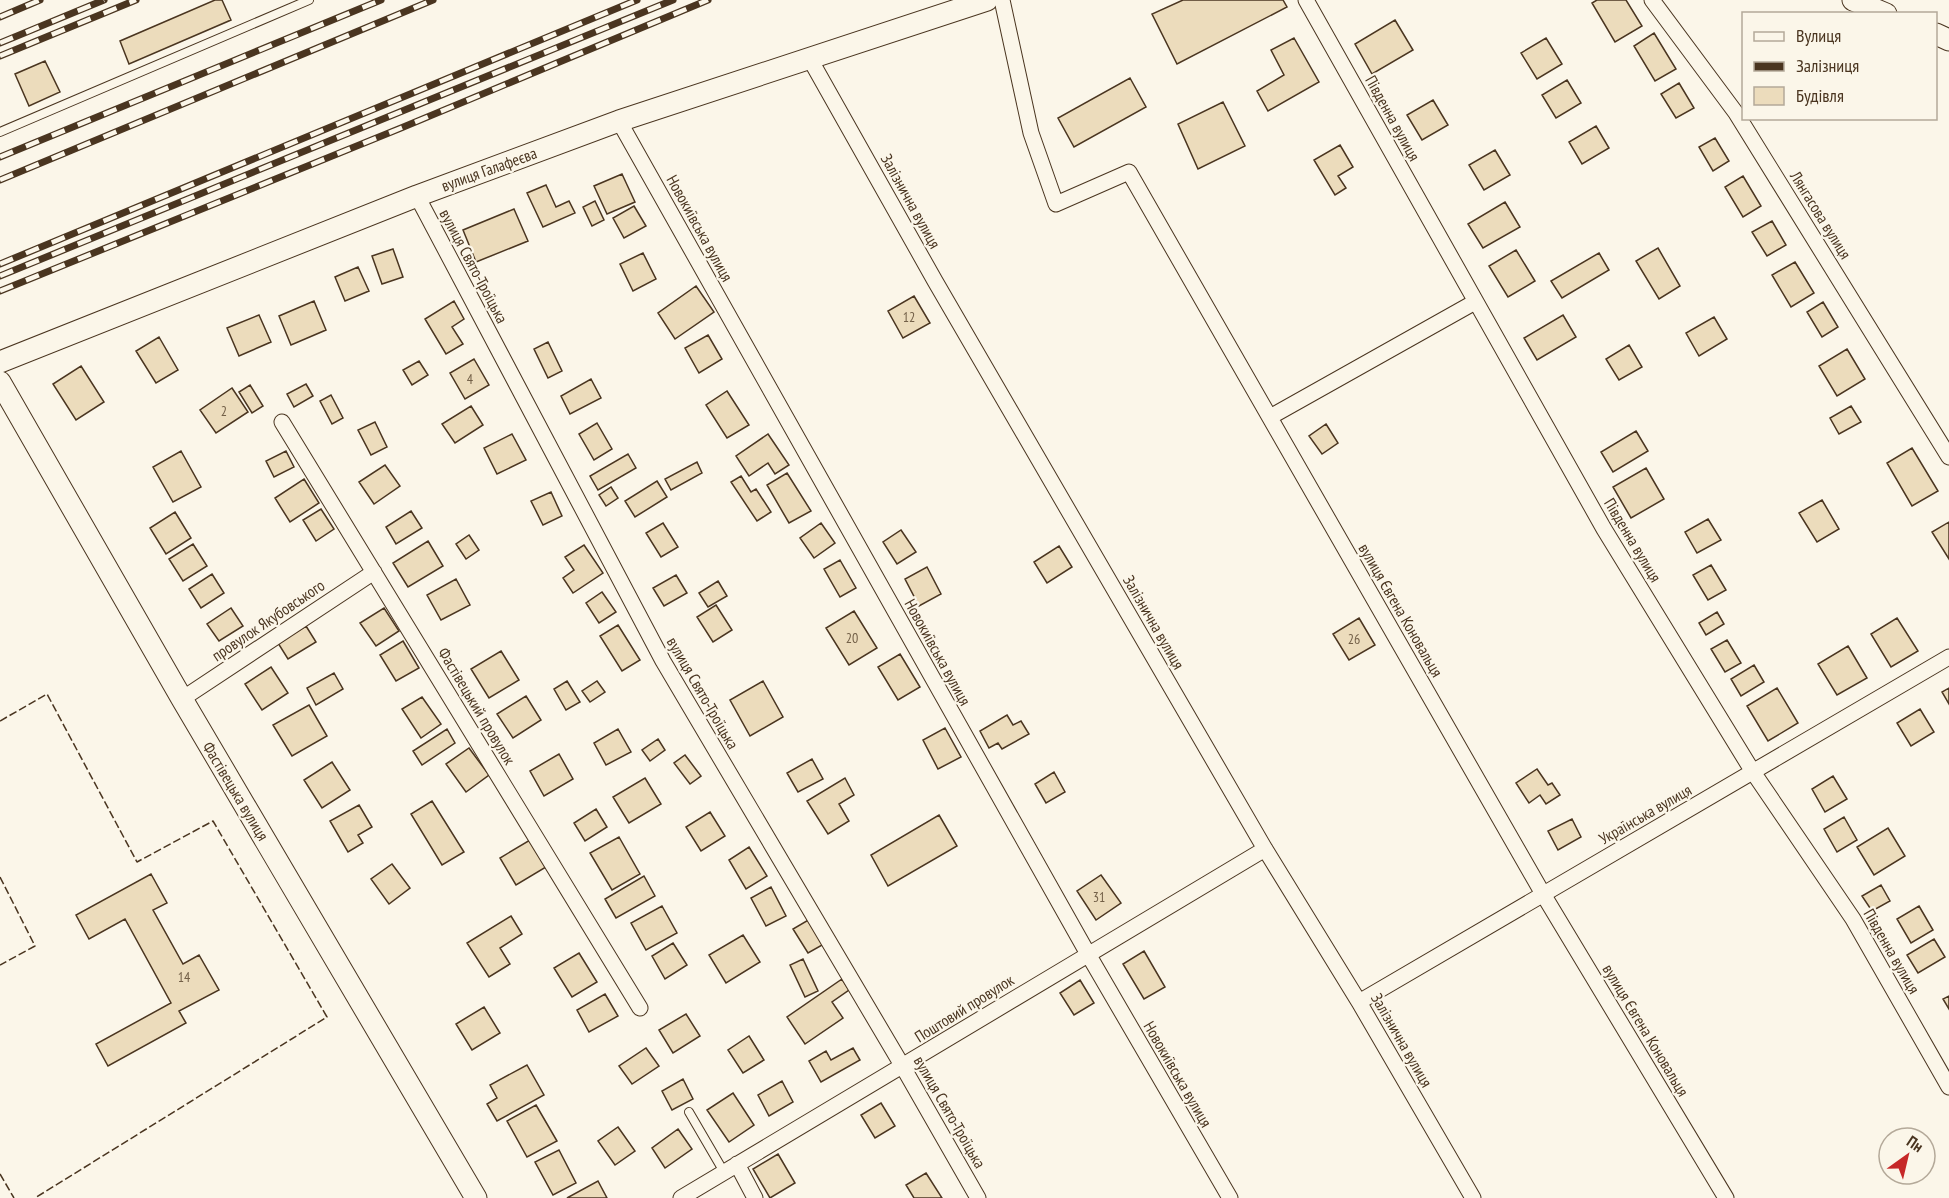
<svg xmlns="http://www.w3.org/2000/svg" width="1949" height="1198" viewBox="0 0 1949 1198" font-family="'PT Sans Narrow',sans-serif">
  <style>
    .building { fill: #ecdcbc; stroke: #4a3520; stroke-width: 1.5 }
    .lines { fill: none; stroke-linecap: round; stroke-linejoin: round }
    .lane-casing { stroke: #4a3520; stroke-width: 10 }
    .street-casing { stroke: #4a3520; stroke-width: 17 }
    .secondary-casing { stroke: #4a3520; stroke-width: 23 }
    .lane { stroke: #fbf6e9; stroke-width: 8 }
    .street { stroke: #fbf6e9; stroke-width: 15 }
    .secondary { stroke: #fbf6e9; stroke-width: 21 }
    .rail-casing { stroke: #4a3520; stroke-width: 7 }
    .rail { stroke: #fbf6e9; stroke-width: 4.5; stroke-dasharray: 14; stroke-linecap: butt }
    .fence { stroke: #4a3520; stroke-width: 1.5; stroke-dasharray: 8 3; stroke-linecap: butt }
    .labels { text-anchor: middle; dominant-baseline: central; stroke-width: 4.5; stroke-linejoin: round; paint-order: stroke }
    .number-label { font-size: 14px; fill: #725f47 }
    .street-label { font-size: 16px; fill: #4a3520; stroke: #fbf6e9 }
  </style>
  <rect width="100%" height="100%" fill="#fbf6e9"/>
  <path class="building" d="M215 0H222L231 20 129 64 120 41Z
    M1183 0H1283L1287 7 1177 64 1152 14Z
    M1597 0H1626L1642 26 1615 42 1592 3Z
    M1395 20 1413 50 1372 74 1355 44Z
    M1654 33 1676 69 1655 81 1634 46Z
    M1294 38 1319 82 1268 111 1257 91 1284 75 1271 50Z
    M1546 38 1562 64 1537 79 1521 53Z
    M45 61 60 92 29 106 15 74Z
    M1130 78 1146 107 1074 147 1058 118Z
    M1567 80 1581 103 1556 118 1542 95Z
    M1679 83 1694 108 1676 118 1661 94Z
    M1433 100 1448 125 1422 140 1407 115Z
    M1223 102 1245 146 1198 169 1178 124Z
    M1596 126 1609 148 1582 164 1569 142Z
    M1715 138 1729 161 1713 171 1699 147Z
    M1340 145 1353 167 1338 176 1346 188 1335 195 1314 160Z
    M1495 150 1510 175 1484 190 1469 165Z
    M622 174 635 202 607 214 594 186Z
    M1743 176 1761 206 1743 217 1725 187Z
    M546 185 556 207 569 201 575 213 543 227 527 193Z
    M595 201 604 220 592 226 583 207Z
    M1505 202 1520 227 1483 248 1468 224Z
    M634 206 646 226 624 238 613 218Z
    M514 209 528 241 476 262 463 230Z
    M1772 221 1786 245 1767 256 1752 232Z
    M1658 248 1680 286 1659 299 1636 261Z
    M393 249 403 277 382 284 372 256Z
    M1516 250 1535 281 1508 297 1489 266Z
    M643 253 656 279 633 291 620 264Z
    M1599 253 1609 270 1562 298 1551 281Z
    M1795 262 1814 293 1791 307 1772 275Z
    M358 267 369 291 345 301 335 277Z
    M696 286 714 312 675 339 658 313Z
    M914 296 930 323 903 338 888 311Z
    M314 301 326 330 291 345 279 316Z
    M454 301 464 319 452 327 463 344 446 354 425 319Z
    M1823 302 1838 327 1822 337 1807 312Z
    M259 315 271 342 239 356 227 328Z
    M1563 315 1576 337 1537 360 1524 338Z
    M1714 317 1727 339 1699 356 1686 333Z
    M708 335 722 359 699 373 685 348Z
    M159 337 178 370 156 383 136 351Z
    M548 342 562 371 548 378 534 349Z
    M1629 345 1642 367 1619 380 1606 359Z
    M1847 349 1865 379 1837 396 1819 366Z
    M474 359 489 385 465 399 450 373Z
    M419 361 428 375 412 385 403 370Z
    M81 366 104 402 76 420 53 384Z
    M591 379 601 398 570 414 561 396Z
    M306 384 313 396 294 407 287 394Z
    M250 385 263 406 252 413 239 392Z
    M232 388 248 412 216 433 200 410Z
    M727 391 749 425 727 438 706 405Z
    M331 395 343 418 332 424 320 401Z
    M471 406 483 425 455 443 442 424Z
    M1851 406 1861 422 1839 434 1830 418Z
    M375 422 387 447 371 455 358 430Z
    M597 423 612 449 594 460 579 434Z
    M1326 424 1338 443 1322 454 1309 436Z
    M1636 431 1648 451 1613 472 1601 452Z
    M512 434 526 460 497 474 484 448Z
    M768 434 789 465 775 474 768 463 749 476 736 456Z
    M1912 448 1938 491 1912 506 1887 463Z
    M181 451 201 487 173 502 153 467Z
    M286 451 294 467 274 477 266 461Z
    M628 454 636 468 598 490 590 476Z
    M697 462 702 473 671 490 665 479Z
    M385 465 400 486 374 504 359 482Z
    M1646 468 1664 499 1631 518 1613 487Z
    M787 473 811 511 789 523 767 485Z
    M741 476 751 492 756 489 771 512 757 521 731 482Z
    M304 479 319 503 290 522 275 498Z
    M657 481 667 497 635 517 625 501Z
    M611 487 618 498 606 506 599 495Z
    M551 492 562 516 543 525 531 501Z
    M1822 500 1839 529 1817 542 1799 513Z
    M321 509 334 529 316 541 303 520Z
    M411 511 422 528 396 544 386 527Z
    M175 512 191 538 166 554 150 528Z
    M1708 519 1721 540 1697 553 1685 532Z
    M1949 522V559L1932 532Z
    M663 523 678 547 661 557 646 533Z
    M821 523 835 543 814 558 800 538Z
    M901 530 916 552 897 564 883 542Z
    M469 535 479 550 466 559 456 544Z
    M428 541 443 566 408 587 393 563Z
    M193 544 207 566 183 581 169 559Z
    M584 545 603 573 573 593 563 578 574 570 565 557Z
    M1059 546 1072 567 1047 583 1034 562Z
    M840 560 856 588 840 597 824 569Z
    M1711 565 1726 590 1708 600 1693 575Z
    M927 567 941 594 919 606 905 579Z
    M212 574 224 593 201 608 189 589Z
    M676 575 687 593 664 606 653 588Z
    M456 579 470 605 441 620 427 595Z
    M718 581 727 596 708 607 699 593Z
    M602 592 616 612 599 623 586 603Z
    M716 605 732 630 713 642 697 617Z
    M231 608 243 626 219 641 207 624Z
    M384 608 399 631 376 646 360 623Z
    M854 611 877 648 849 665 826 628Z
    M1717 612 1724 624 1706 635 1699 623Z
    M1359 618 1375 645 1349 660 1333 634Z
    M1897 618 1918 651 1891 667 1871 634Z
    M618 625 640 660 622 671 600 636Z
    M306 626 316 642 288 659 278 643Z
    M1727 640 1741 663 1725 672 1711 649Z
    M403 641 419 668 396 681 380 655Z
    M1848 646 1867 678 1837 695 1818 664Z
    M501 651 519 680 489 698 471 669Z
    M900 654 920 687 898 700 878 667Z
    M1754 665 1764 682 1741 696 1731 679Z
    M271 667 288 693 262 710 245 684Z
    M334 673 343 689 316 705 307 688Z
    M567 681 580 702 566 710 554 689Z
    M597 681 605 692 590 702 582 691Z
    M763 681 783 717 750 736 730 700Z
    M1777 688 1798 723 1768 741 1747 706Z
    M1949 688V704L1942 692Z
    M526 696 541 720 513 738 497 714Z
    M422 697 441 724 421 738 402 709Z
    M309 705 327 736 292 756 273 725Z
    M1920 709 1934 732 1911 746 1897 723Z
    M1007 715 1013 725 1021 721 1029 734 1002 749 998 743 989 748 980 731Z
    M945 728 961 757 938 769 923 740Z
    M447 729 455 743 422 765 413 751Z
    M618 729 631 752 606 765 594 743Z
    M658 739 665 750 650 761 642 750Z
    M469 748 489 775 466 792 446 764Z
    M559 754 573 779 544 796 530 771Z
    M685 755 701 776 690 784 674 763Z
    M812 759 823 779 798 792 787 773Z
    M332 762 350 790 322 808 304 780Z
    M1537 769 1548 785 1552 783 1560 795 1546 804 1540 795 1529 803 1516 783Z
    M1054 772 1065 792 1046 803 1035 784Z
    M1833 776 1847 799 1825 812 1812 789Z
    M645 778 661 804 629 823 613 797Z
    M845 778 854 795 839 804 849 821 828 834 807 801Z
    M432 801 464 852 442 865 411 814Z
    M359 805 372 827 358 835 363 843 348 852 330 821Z
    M596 809 607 827 585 841 574 823Z
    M710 812 725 836 701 851 686 827Z
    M939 815 957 846 888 886 871 855Z
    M1844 817 1857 840 1837 852 1824 829Z
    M1572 819 1581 837 1558 850 1548 831Z
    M1888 828 1905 856 1874 875 1857 847Z
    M619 837 640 874 612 890 590 853Z
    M530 840 546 867 516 885 500 858Z
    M749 847 767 876 746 889 729 860Z
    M392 864 410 888 389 904 371 879Z
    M151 874 167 903 153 910 183 964 199 955 219 990 179 1011 186 1023 108 1066 96 1044 171 1003 125 919 89 939 76 915Z
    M1101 875 1121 903 1096 920 1077 891Z
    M644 876 655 896 616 918 605 899Z
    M1881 885 1890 901 1872 911 1862 896Z
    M771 887 786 916 766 926 751 898Z
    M662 906 677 933 646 950 631 923Z
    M1919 906 1933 930 1911 943 1897 919Z
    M511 916 522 934 500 948 510 964 489 977 467 943Z
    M810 919 824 944 808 953 793 929Z
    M743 935 760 962 726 983 709 955Z
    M1934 939 1945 957 1918 973 1907 955Z
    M673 943 687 965 665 979 652 956Z
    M1144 951 1165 987 1144 999 1123 964Z
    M579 953 597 982 572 997 554 968Z
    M803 959 818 991 805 997 790 965Z
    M842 979 849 990 832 1002 843 1018 805 1044 787 1017Z
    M1080 980 1094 1003 1074 1015 1060 993Z
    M605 994 618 1016 589 1032 577 1010Z
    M1949 996V1009L1943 999Z
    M484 1007 500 1033 472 1050 456 1024Z
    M686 1014 700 1036 673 1053 659 1030Z
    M749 1036 764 1060 743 1073 728 1050Z
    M646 1048 659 1066 632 1084 619 1066Z
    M853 1048 860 1060 821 1082 809 1061 826 1051 831 1060Z
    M527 1065 544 1095 497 1121 487 1104 497 1098 490 1085Z
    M683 1079 693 1099 672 1110 662 1091Z
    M782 1081 793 1102 769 1116 758 1095Z
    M733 1093 754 1125 729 1142 707 1110Z
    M881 1103 895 1126 875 1138 861 1115Z
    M536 1105 557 1141 527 1157 507 1121Z
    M618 1127 635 1151 615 1165 598 1141Z
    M678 1129 692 1149 665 1168 652 1148Z
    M559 1150 576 1183 553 1195 535 1162Z
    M778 1154 795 1183 770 1198 753 1169Z
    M926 1173 942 1198H914L906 1185Z
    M598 1181 607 1198H567Z"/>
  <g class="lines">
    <g class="lane-casing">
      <path id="lane" d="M0 132 309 0
        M689 1112 724 1172"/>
    </g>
    <g class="street-casing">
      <path id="street" d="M1002 0 1031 133 1056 204 1129 172 1543 894 1726 1198
        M1306 0 1604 529 1753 772 1853 919 1949 1087
        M1652 0 1736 113 1949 457
        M810 59 935 281 1265 849 1359 1002 1473 1198
        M619 121 1088 954 1230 1198
        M417 196 663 661 903 1067 978 1198
        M1270 417 1475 302
        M282 422 640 1008
        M182 699 374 572
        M1359 1002 1949 657
        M737 1164 755 1198
        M681 1198 1265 849"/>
    </g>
    <g class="secondary-casing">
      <path id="secondary" d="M1853 0 1886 14
        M1936 34 1949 40
        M0 362 417 196 619 121 987 0
        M0 382 182 699 476 1198"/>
    </g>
    <use href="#lane" class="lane"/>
    <use href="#street" class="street"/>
    <use href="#secondary" class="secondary"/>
    <g class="rail-casing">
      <path id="rail" d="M0 17 40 0
        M0 43 104 0
        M0 56 136 0
        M0 157 381 0
        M0 180 433 0
        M0 264 637 0
        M0 276 673 0
        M0 291 401 128 708 0"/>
    </g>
    <use href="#rail" class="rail"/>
    <path class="fence" d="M0 721 47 694 137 862 213 821 327 1017 35 1198
      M0 877 35 946 0 965
      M0 1174 14 1198"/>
  </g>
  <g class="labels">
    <g class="number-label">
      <text x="909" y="317">12</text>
      <text x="470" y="379">4</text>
      <text x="224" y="411">2</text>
      <text x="852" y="638">20</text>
      <text x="1354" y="639">26</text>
      <text x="1099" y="897">31</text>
      <text x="184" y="977">14</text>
    </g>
    <g class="street-label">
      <text transform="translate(1393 118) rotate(61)">Південна вулиця</text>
      <text transform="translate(489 169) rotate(-20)">вулиця Галафеєва</text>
      <text transform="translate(911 201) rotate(61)">Залізнична вулиця</text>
      <text transform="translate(1821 215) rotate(58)">Лянгасова вулиця</text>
      <text transform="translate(700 228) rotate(61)">Новокиївська вулиця</text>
      <text transform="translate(474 266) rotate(62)">вулиця Свято-Троїцька</text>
      <text transform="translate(1633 540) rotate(59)">Південна вулиця</text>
      <text transform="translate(1401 610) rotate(60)">вулиця Євгена Коновальця</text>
      <text transform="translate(268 620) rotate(-34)">провулок Якубовського</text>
      <text transform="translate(1154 622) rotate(60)">Залізнична вулиця</text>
      <text transform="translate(938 652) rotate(61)">Новокиївська вулиця</text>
      <text transform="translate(703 693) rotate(60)">вулиця Свято-Троїцька</text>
      <text transform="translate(477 706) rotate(59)">Фастівецький провулок</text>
      <text transform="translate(236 791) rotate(59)">Фастівецька вулиця</text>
      <text transform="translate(1645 814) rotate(-30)">Українська вулиця</text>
      <text transform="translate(1892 951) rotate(60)">Південна вулиця</text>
      <text transform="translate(964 1008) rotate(-32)">Поштовий провулок</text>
      <text transform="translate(1646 1030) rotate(59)">вулиця Євгена Коновальця</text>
      <text transform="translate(1402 1040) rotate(60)">Залізнична вулиця</text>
      <text transform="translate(1178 1074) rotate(60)">Новокиївська вулиця</text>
      <text transform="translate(950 1112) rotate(60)">вулиця Свято-Троїцька</text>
    </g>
  </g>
  <rect x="1742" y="12" width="195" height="108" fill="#fbf6e9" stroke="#b4a999" stroke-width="1.5"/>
  <rect x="1754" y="32" width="30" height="9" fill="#fbf6e9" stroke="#b4a999" stroke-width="1.5"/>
  <text x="1796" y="42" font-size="18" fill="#4a3520">Вулиця</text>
  <rect x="1754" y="62" width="30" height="9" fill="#4a3520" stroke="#b4a999" stroke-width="1.5"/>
  <text x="1796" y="72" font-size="18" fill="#4a3520">Залізниця</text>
  <rect x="1754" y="87" width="30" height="18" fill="#ecdcbc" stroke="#b4a999" stroke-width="1.5"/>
  <text x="1796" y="102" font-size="18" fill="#4a3520">Будівля</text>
  <g transform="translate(1907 1156) rotate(34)"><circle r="28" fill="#fbf6e9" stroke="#b4a999" stroke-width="1.5"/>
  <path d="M0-4.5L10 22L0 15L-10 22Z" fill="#c62828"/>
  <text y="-9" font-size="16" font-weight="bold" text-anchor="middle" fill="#4a3520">Пн</text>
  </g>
</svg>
